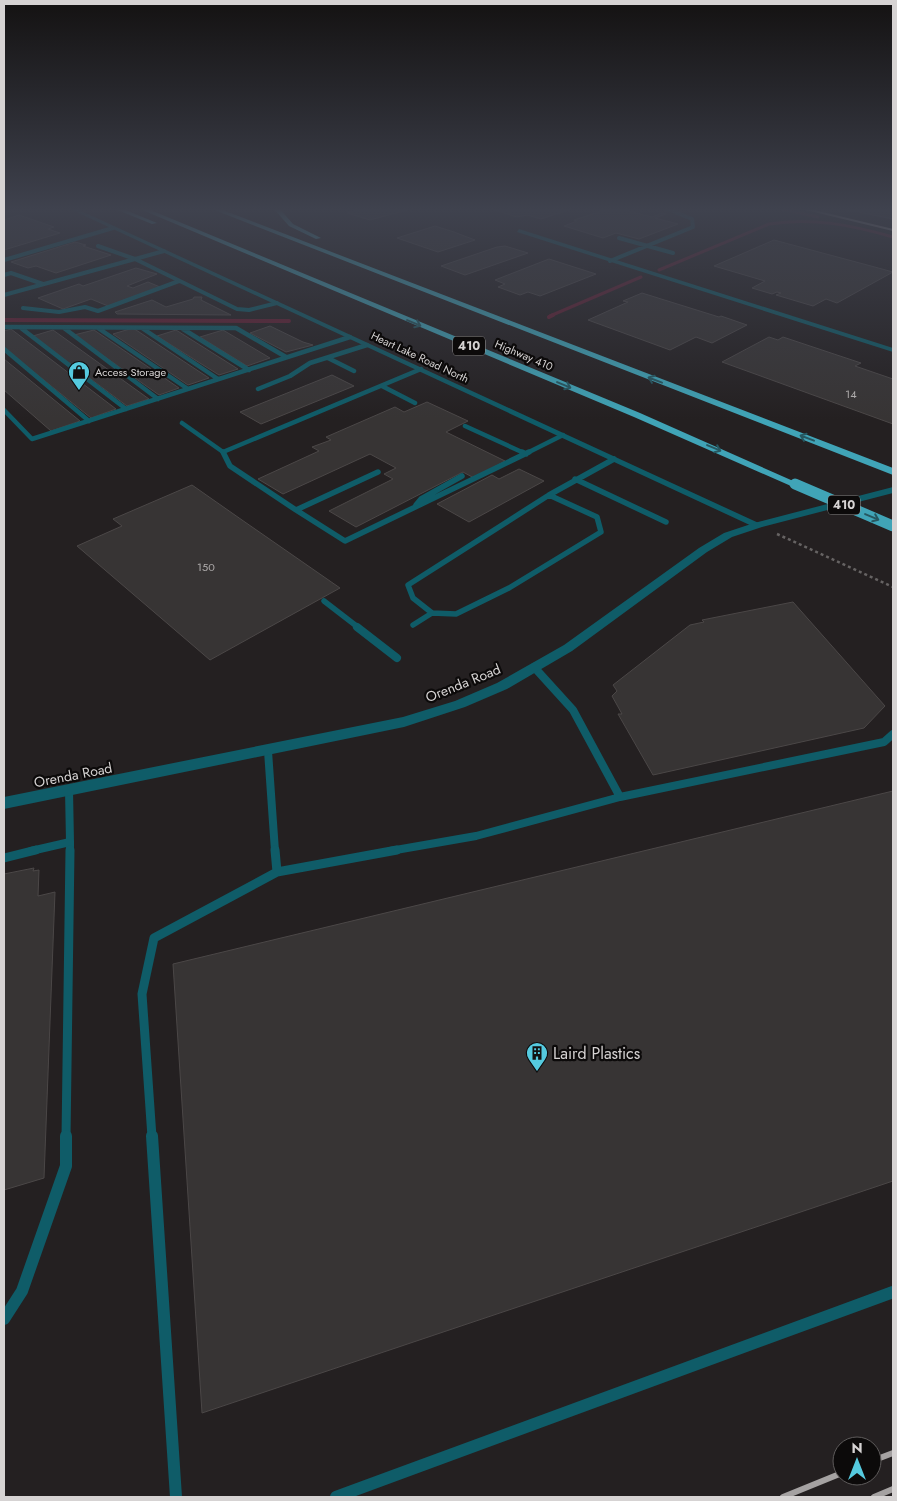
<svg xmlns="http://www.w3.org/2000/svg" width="897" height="1501" viewBox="0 0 897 1501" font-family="Jost,sans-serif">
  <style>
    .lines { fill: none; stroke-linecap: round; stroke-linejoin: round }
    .stream-far1 { stroke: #621e31; stroke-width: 3 }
    .stream { stroke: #621e31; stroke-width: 4 }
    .building { fill: #373434; stroke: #4b4747 }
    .path { stroke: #666363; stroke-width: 2.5; stroke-dasharray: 3 3; stroke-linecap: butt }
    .service-far5 { stroke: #0f5c68; stroke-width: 4 }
    .service-far4 { stroke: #0f5c68; stroke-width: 4.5 }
    .service-far3 { stroke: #0f5c68; stroke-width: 5.5 }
    .service-far2 { stroke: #0f5c68; stroke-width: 8 }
    .service-far1 { stroke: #0f5c68; stroke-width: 9 }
    .service { stroke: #0f5c68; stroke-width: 12 }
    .minor { fill: #0f5c68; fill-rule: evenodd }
    .tertiary { fill: #0f5c68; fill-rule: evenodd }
    .motorway { fill: #40a4b7; fill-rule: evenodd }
    .rail-far1 { stroke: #a5a2a2; stroke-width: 2 }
    .rail { stroke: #a5a2a2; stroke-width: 6 }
    .motorway-bridge { stroke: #40a4b7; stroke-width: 11 }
    .oneway { stroke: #265760 }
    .labels { text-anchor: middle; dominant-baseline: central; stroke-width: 4.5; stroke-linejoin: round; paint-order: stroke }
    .far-street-label { font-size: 11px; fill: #d6d3d3; stroke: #0c0a0a }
    .far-poi-label { font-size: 11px; fill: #d6d3d3; stroke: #0c0a0a; text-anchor: start }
    .number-label { font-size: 11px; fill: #aeabab }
    .shield { fill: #0c0a0a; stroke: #999797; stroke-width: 1 }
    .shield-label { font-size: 12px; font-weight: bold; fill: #d6d3d3 }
    .street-label { font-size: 14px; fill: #d6d3d3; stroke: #0c0a0a }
    .near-poi-label { font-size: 16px; fill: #d6d3d3; stroke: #0c0a0a; text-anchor: start }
  </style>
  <rect width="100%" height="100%" fill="#242021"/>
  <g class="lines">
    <path class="stream-far1" d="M782 209 818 217
      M659 270 769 224C812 217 851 225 893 237
      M550 316 641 277"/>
    <path class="stream" d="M549 317 553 315
      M4 320 289 321"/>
  </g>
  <path class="building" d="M359 209 364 211 371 209H411L370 220 347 213Z
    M491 209H565L569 210 541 219 527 215 517 217Z
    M608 209H621L652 217 662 213 666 214 655 218 678 224 639 239 616 233 603 238 564 226 577 221 574 220Z
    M843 209H893V219Z
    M19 215 54 227 48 229 60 233 4 250V220Z
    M435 226 454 232 475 240 438 252 397 238Z
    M774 240 871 266 893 272 837 303 826 299 813 306 776 295 781 293 777 292 772 294 752 288 765 281 714 266Z
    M75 242 86 245 83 246 111 255 56 273 36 266 28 268 11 262Z
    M505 246 528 253 465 275 441 266 497 247Z
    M549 259 596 274 540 296 528 292 520 295 498 287 505 284 495 280Z
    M136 268 157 274 127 286 133 288 148 282 160 287 108 306 91 299 63 309 38 298 79 284 83 286Z
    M642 293 719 317 721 316 747 325 712 343 696 337 670 350 588 320 628 302 623 301Z
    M194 297H202L201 300 231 315 117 314 115 312 152 300 166 307 193 299Z
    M270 326 303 342 313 345 286 352 250 333Z
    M133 328 209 378 188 385 113 334Z
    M11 329 116 409 91 418 4 348V331Z
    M53 330 149 399 127 406 33 336Z
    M94 330 179 388 159 395 74 335Z
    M176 330 238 369 219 375 157 336Z
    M223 330 270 358 247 366 200 337Z
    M769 337 778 340 783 337 861 363 855 366 893 379V424L722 362Z
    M4 359 80 421 51 431 4 390Z
    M332 375 354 386 261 424 240 412Z
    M427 402 468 421 446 432 505 461 474 478 463 472 356 527 329 511 393 479 384 474 396 468 370 454 283 494 258 479 319 451 312 447 331 440 326 437 395 407 404 412Z
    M519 469 544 481 469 522 437 504 492 475 499 479Z
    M192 485 242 520 340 588 210 660 77 546 122 526 113 519Z
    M793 602 885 706 864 728 653 775 618 714H622L612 696 617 691 613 685 690 625 704 622 702 620Z
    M893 791V1181L202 1413 173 964Z
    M34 868 33 871 39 870 38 896 55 892 44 1178 4 1190V874Z"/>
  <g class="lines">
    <path class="path" d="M777 534 893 587"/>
    <path class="service-far5" d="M619 238 673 253
      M98 246 135 259 164 251
      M4 260 113 228
      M610 261 693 227 692 219 668 209
      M4 275 11 273 43 284
      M4 295 135 259 237 309 249 310 277 303
      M23 308 59 312 85 307 98 311 179 281"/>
    <path class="service-far4" d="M4 327 236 328 286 357
      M21 328 126 409
      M64 328 158 399
      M98 328 188 389
      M142 328 218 379
      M183 329 249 370
      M4 349 89 421
      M328 358 354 371
      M382 386 415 403
      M258 389 290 376 310 363 367 345
      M4 410 32 439 350 337
      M182 423 223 452 421 369
      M465 426 524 453
      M527 453 563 435"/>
    <path class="service-far3" d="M223 452 230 466 296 510 378 472
      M522 452 526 454
      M575 479 666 522
      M549 495 614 459
      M549 495 597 517 601 532 509 588 456 614 432 613 413 598 408 585Z
      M416 505 421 499 462 476
      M296 510 345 541 529 452
      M324 601 359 628
      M413 625 432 613"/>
    <path class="service-far2" d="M357 627 397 658
      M534 667 573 710 620 797 884 742 893 734
      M268 751 275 851
      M31 851 70 842 69 790
      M70 851V842
      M390 851 476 836 620 797"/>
    <path class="service-far1" d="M4 858 36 850
      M277 872 397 850
      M66 1137 70 850
      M152 1137 142 994 154 938 277 872 275 850"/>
    <path class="service" d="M152 1136 176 1497
      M4 1319 22 1291 66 1166V1136
      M336 1497 893 1292"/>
    <path class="minor" d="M70 209H77L763 525 762 527H754Z
      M519 229 893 348V352L517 232Z"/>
    <path class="tertiary" d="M893 487V493L762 527 732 537 707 552 572 651 507 689 465 707 404 727 4 809V797L403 717 455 701 497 683 564 645 699 548 724 533 754 523Z"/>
    <path class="motorway" d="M115 209H123L157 223 152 224Z
      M140 209H148L640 413 800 484 795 487 791 486 634 417Z
      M212 209H220L893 468V475Z
      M274 209H280L293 224 321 238 316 239 289 226Z"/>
    <path class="rail-far1" d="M806 209 893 230"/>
    <path class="rail" d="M872 1461 893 1453
      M783 1497 842 1473
      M874 1497 893 1489"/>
    <path class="motorway-bridge" d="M795 484 893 526"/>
  </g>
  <defs><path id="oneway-shaft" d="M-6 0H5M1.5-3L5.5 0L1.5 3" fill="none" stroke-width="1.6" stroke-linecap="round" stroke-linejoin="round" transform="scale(1.25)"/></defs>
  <g class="oneway">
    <use href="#oneway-shaft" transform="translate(414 323) rotate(23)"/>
    <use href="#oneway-shaft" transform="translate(655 380) rotate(-159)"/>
    <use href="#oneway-shaft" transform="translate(564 385) rotate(23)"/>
    <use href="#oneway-shaft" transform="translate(807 438) rotate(-159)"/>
    <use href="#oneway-shaft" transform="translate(714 448) rotate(23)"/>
    <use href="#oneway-shaft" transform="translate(872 517) rotate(23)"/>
  </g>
  <linearGradient id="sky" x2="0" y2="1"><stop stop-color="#141212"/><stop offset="0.5" stop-color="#3f424e"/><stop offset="1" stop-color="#3f424e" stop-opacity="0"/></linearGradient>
  <rect width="897" height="419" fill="url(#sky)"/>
  <defs>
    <g id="shop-pin" transform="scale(1.125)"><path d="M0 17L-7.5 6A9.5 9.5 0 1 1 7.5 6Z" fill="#55cadf" stroke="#0c0a0a"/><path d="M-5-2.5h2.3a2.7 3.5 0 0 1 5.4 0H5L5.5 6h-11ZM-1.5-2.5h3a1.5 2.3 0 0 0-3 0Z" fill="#111"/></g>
    <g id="building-pin" transform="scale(1.125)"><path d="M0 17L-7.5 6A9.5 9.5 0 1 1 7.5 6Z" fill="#55cadf" stroke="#0c0a0a"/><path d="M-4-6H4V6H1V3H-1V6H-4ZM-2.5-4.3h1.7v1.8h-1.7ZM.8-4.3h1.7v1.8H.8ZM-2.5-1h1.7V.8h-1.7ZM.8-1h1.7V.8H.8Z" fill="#111"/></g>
  </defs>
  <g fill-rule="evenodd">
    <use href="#shop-pin" x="79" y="372"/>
    <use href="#building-pin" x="537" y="1053"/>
  </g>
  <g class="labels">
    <g class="far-street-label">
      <text transform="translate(524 355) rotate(23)">Highway 410</text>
      <text transform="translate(420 357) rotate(25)">Heart Lake Road North</text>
    </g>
    <g class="far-poi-label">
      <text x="95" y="372">Access Storage</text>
    </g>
    <g class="number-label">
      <text x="851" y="394">14</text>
      <text x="206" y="567">150</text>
    </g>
    <g class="shield">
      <rect x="453" y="336.5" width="32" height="19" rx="4"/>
      <rect x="828" y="495.5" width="32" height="19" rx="4"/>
    </g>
    <g class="shield-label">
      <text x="469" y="346">410</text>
      <text x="844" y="505">410</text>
    </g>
    <g class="street-label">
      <text transform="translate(463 683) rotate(-22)">Orenda Road</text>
      <text transform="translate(73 775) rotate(-11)">Orenda Road</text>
    </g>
    <g class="near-poi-label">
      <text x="553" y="1053">Laird Plastics</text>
    </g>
  </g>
  <rect width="897" height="1501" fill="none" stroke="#d6d3d3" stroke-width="10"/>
  <g transform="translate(857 1461)"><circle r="24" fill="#0c0a0a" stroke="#5d5a5a"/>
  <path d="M0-4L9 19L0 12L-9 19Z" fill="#55cadf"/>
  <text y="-8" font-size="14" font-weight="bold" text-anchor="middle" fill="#d6d3d3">N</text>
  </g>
</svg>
